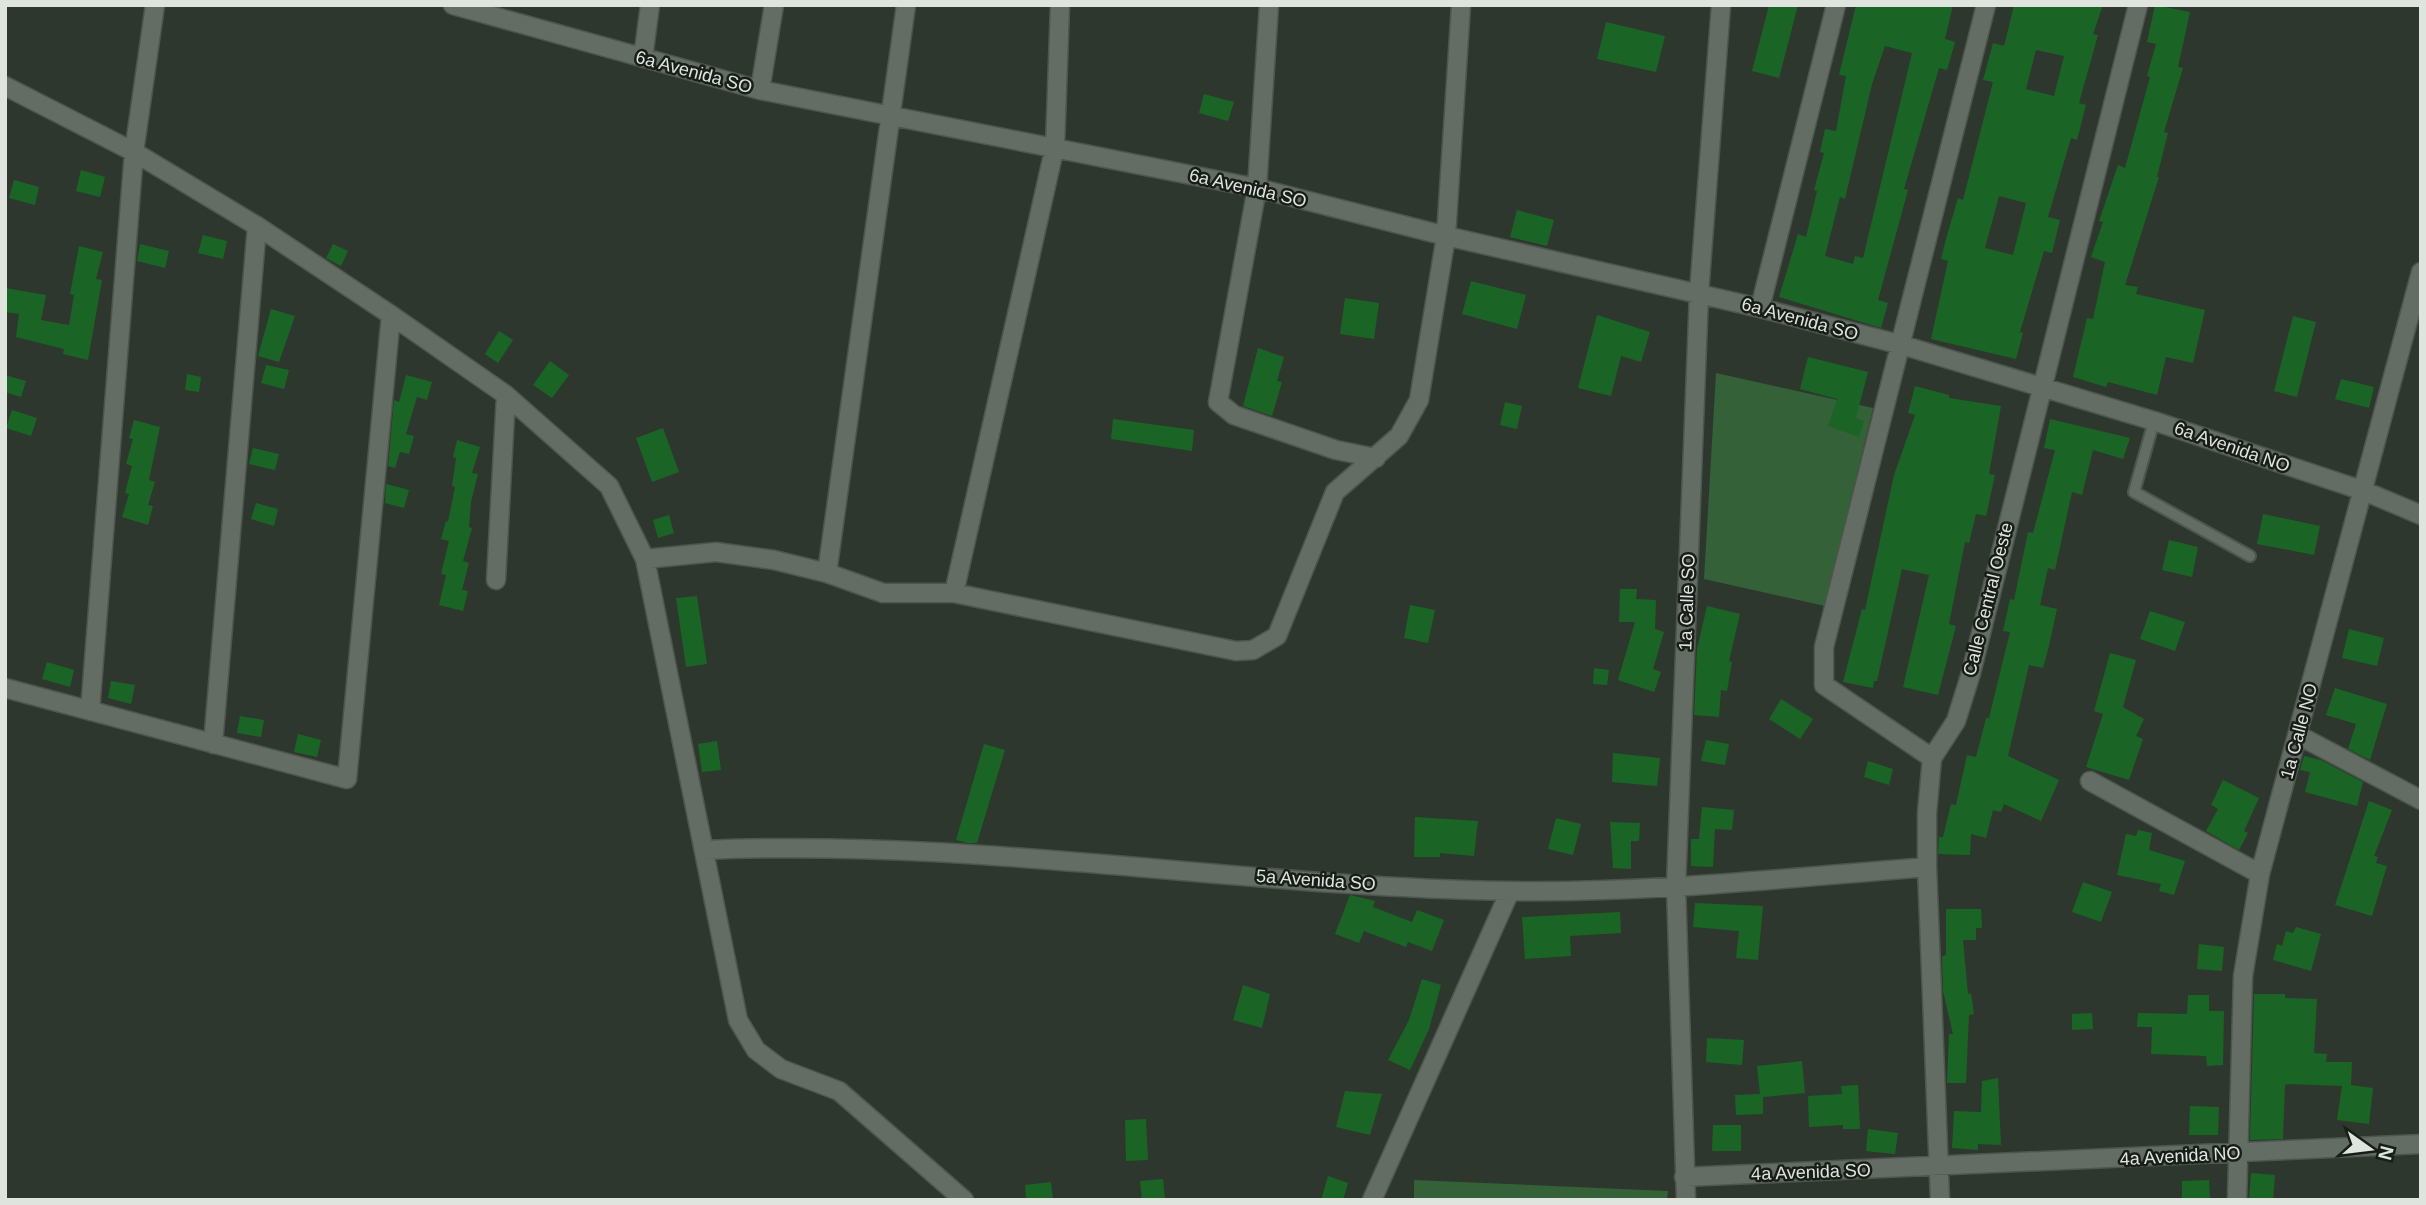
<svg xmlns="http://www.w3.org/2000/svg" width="2426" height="1205" viewBox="0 0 2426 1205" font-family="Helvetica,sans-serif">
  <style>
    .green { fill: #356138 }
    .building { fill: #1a6525; fill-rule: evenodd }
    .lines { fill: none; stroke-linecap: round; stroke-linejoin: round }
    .service-casing { stroke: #4e554e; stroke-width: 14 }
    .minor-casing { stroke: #4e554e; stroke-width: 21 }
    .service { stroke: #636d63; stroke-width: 10 }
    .minor { stroke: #636d63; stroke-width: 18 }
    .labels { text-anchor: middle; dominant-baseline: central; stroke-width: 5; stroke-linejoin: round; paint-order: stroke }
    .street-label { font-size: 18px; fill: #dfe4df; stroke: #191d19 }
  </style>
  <rect width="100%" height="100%" fill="#2e372e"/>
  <path class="green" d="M1716 373 1873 408 1825 606 1704 579Z
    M1414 1180 1668 1191 1667 1200H1414Z"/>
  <path class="building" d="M1769 5H1798L1779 78 1752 71Z
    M1856 5H1953L1945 39 1955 42 1947 70 1939 68 1904 189 1908 190 1878 300 1888 303 1881 328 1779 297 1798 234 1806 237 1817 191 1814 190 1824 153 1820 152 1825 129 1836 131 1846 76 1839 75ZM1885 46 1912 53 1863 258 1855 256 1853 264 1825 256 1840 197 1845 199 1872 84Z
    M2014 5H2103L2093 34 2098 35 2079 103 2086 105 2077 140 2071 138 2048 217 2060 220 2052 253 2044 251 2020 332 2023 333 2016 359 1931 339 1948 261 1941 259 1946 239 1958 198 1963 200 1993 82 1983 80 1993 43 2004 46ZM2036 50 2064 56 2054 96 2026 89ZM1999 196 2026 203 2013 255 1985 248Z
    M2155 5 2190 12 2178 67 2183 68 2164 132 2168 133 2157 177H2159L2125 285 2138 287 2136 294 2205 310 2193 363 2166 357 2157 395 2108 382 2106 387 2073 377 2087 318 2093 319 2105 262 2091 257 2103 222 2099 221 2118 165 2125 168 2150 77 2147 76 2156 44 2147 42Z
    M1606 22 1665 36 1656 72 1597 59Z
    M1204 94 1234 102 1228 121 1199 113Z
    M81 170 105 177 100 197 76 191Z
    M14 180 39 187 35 205 9 198Z
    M1517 210 1554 220 1547 246 1510 237Z
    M203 235 227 241 223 259 198 253Z
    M140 244 169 251 165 268 137 261Z
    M333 244 348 251 341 266 326 258Z
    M79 246 103 252 96 279 102 280 88 360 63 354 64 349 16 337 19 314 5 312V288L46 295 41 320 69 325 74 295 70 294Z
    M1471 281 1526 295 1517 329 1462 314Z
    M1345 298 1379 303 1374 339 1340 334Z
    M271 309 295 316 279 362 258 356Z
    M1597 315 1650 332 1641 362 1621 356 1611 396 1578 388Z
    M2293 316 2316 322 2297 397 2274 391Z
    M499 331 513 340 498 363 485 354Z
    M1258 348 1284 357 1277 381 1282 382 1272 416 1243 406Z
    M1808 357 1868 372 1856 418 1864 421 1859 437 1828 426 1837 399 1800 389Z
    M550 361 569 375 552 398 533 385Z
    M266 365 289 370 284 389 261 383Z
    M187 374 201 377 199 392 185 390Z
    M5 375 26 381 21 397 5 392Z
    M406 375 432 382 427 400 417 397 406 434 414 436 409 454 400 452 395 468 388 466 394 400 399 402Z
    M2341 379 2374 387 2369 408 2335 399Z
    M1915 386 1949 395V398L2001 406 1989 474 1995 475 1986 516 1976 514 1969 543 1965 542 1949 624 1956 626 1938 695 1903 687 1929 575 1902 569 1877 681H1874L1873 688 1843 682 1862 609 1865 610 1894 475 1915 415 1908 413Z
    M1505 402 1522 406 1517 429 1500 425Z
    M12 410 37 418 31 436 6 428Z
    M1113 419 1194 430 1192 451 1111 439Z
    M2050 419 2130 438 2123 459 2093 450 2082 495 2072 492 2055 570 2048 568 2040 605 2057 609 2048 650 2043 668 2029 665 2008 756 2059 780 2041 821 2004 804 2001 812 1993 810 1986 838 1971 834 1970 855 1938 854 1939 837H1943L1951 804 1956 805 1967 755 1976 757 1986 718H1989L2010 632 2003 631 2010 599 2014 600 2028 532 2033 533 2055 450 2044 448Z
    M134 420 160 427 149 480 155 482 148 505 153 506 148 525 122 517 129 494 125 493 132 466 126 464 133 439 129 438Z
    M663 428 679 472 652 482 636 438Z
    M457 440 480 447 472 473 478 474 471 502 469 527 472 528 463 561 469 563 462 590 468 591 463 611 439 605 446 575 441 574 449 541 441 539 446 521 448 522 455 487 452 486 456 458 453 457Z
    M253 448 279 454 275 470 249 464Z
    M386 484 409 490 404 508 385 503Z
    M256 503 278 509 274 526 251 519Z
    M2263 514 2320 526 2314 555 2257 544Z
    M669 515 674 533 658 538 653 520Z
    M2169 540 2198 547 2192 577 2162 570Z
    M1620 589H1637L1636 599 1656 600 1655 629 1664 632 1653 669 1661 672 1654 692 1618 680 1635 622H1619Z
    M697 596 707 664 686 667 676 598Z
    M1410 605 1435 610 1428 643 1404 638Z
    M1707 606 1740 614 1729 661 1732 662 1727 691 1721 690 1719 717 1694 715 1697 649Z
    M2150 611 2185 622 2175 651 2140 639Z
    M2349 629 2384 638 2377 666 2342 658Z
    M2110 653 2136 660 2123 707 2144 719 2136 736 2143 739 2129 780 2086 767 2103 714 2094 711Z
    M47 662 74 670 70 687 42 679Z
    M1594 668 1609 670 1607 685 1593 684Z
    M111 681 135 685 131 704 108 698Z
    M2335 688 2387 704 2370 760 2348 749 2356 724 2326 715Z
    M1781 699 1813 719 1800 739 1769 719Z
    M240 716 264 720 261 737 237 733Z
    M298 734 321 740 317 757 294 752Z
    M1706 740 1729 744 1725 765 1701 761Z
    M717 741 721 770 702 772 698 744Z
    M984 744 1005 750 977 843H968L956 840Z
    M1613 753 1660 758 1657 786 1612 782Z
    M2304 756 2321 760 2363 782 2357 806 2305 792 2310 772 2300 770Z
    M1868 761 1893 769 1889 785 1864 777Z
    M2223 780 2259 798 2244 831 2248 833 2239 850 2206 831 2218 809 2211 805Z
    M2369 801 2392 810 2374 856 2378 857 2376 863 2387 866 2372 916 2335 905Z
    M1702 807 1734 810 1732 830 1715 829 1713 867 1691 866V839H1699Z
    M1415 817 1478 821 1474 856 1440 853V857H1414Z
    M1556 818 1581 824 1573 855 1548 849Z
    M1610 822 1640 823 1639 841H1631V869L1613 868Z
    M2138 830 2152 833 2149 850 2185 861 2174 895 2159 891 2161 884 2117 875 2126 834 2136 836Z
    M2083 882 2112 892 2101 922 2072 912Z
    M1350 895 1375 901 1373 907 1412 922 1417 910 1444 920 1432 951 1408 942 1406 947 1364 931 1359 943 1335 934Z
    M1695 903 1763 906 1758 960 1736 958 1739 931 1693 927Z
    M1946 909H1981L1982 928H1976V940H1963L1968 994 1971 993 1974 1014 1969 1015 1966 1083H1947L1949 1034H1953L1943 991 1942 956 1946 955Z
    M1620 912 1621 933 1570 936 1571 956 1525 959 1522 917Z
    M2296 927 2321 934 2311 971 2273 960 2277 944 2282 946 2286 931 2293 933Z
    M2199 944 2224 947 2222 971 2197 969Z
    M1422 979 1441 985 1429 1029 1410 1070 1388 1060 1409 1020Z
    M1243 985 1270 994 1262 1028 1233 1020Z
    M2254 994H2285V998L2317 999 2314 1053 2327 1054 2326 1062H2352L2351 1085 2373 1088 2369 1124 2337 1120 2342 1086 2288 1084 2285 1085 2283 1139 2250 1140Z
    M2188 995H2209V1011H2224L2223 1065 2207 1066 2206 1056 2151 1054 2152 1027H2137L2138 1013 2187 1014Z
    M2092 1013 2093 1029 2072 1030V1014Z
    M1707 1038 1744 1040 1742 1065 1706 1062Z
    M1802 1061 1805 1093 1763 1097V1114L1736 1115 1735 1095 1760 1094 1757 1066Z
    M1998 1078 2001 1145 1978 1144V1150L1952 1148 1954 1111 1981 1112 1982 1081Z
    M1858 1085 1860 1129H1843V1125L1809 1127 1808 1096 1842 1094 1841 1086Z
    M1345 1091 1382 1094 1370 1135 1336 1127Z
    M2190 1106 2219 1107 2218 1135H2189Z
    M1146 1119 1148 1160 1126 1161 1125 1120Z
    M1713 1125H1741V1151H1712Z
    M1868 1129 1898 1133 1895 1154 1866 1151Z
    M2251 1173 2275 1175 2273 1200H2249Z
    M1328 1176 1348 1183 1343 1200H1321Z
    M1163 1179 1165 1200H1142L1140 1181Z
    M2209 1180 2210 1200H2182V1181Z
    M1051 1182 1053 1200H1026L1025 1185Z"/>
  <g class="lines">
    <g class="service-casing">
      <path id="service" d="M2154 421 2134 492 2250 556"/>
    </g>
    <g class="minor-casing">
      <path id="minor" d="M453 5 760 90 1257 188 1446 236 1760 308 1902 345 2154 421 2364 491 2421 515
        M1269 5 1257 188 1218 402 1234 415 1336 450 1376 458
        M643 58 650 5
        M5 86 134 152 257 226 391 315 506 395 609 486 645 559 738 1020 756 1050 781 1069 839 1091 964 1200
        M760 90 774 5
        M1760 308 1836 5
        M645 559 716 552 774 560 827 573 883 593H954L1236 651 1253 650 1277 636 1335 492 1399 436 1419 400 1446 236 1461 5
        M827 573 906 5
        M496 580 506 395
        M954 593 1055 146 1060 5
        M5 688 347 779 391 315
        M90 711 134 152 155 5
        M2298 735 2421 800
        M213 744 257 226
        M1932 758 1824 685V647L1986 5
        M2090 781 2260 874
        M706 850C974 838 1242 887 1510 891 1649 893 1788 878 1927 867
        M1684 1177 2421 1144
        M1372 1200 1510 891
        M1686 1200 1676 886 1699 293 1721 5
        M1940 1200 1927 867V813L1932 758 1956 721 1971 673 2138 5
        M2237 1200 2243 976 2260 874 2421 272"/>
    </g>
    <use href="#service" class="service"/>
    <use href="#minor" class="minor"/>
  </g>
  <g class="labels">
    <g class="street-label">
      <text transform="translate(694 72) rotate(15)">6a Avenida SO</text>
      <text transform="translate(1248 188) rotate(13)">6a Avenida SO</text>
      <text transform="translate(1800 319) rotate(15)">6a Avenida SO</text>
      <text transform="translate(2232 447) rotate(19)">6a Avenida NO</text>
      <text transform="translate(1988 599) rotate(-76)">Calle Central Oeste</text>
      <text transform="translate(1687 602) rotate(-88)">1a Calle SO</text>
      <text transform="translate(2299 731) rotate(-75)">1a Calle NO</text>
      <text transform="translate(1316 880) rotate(4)">5a Avenida SO</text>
      <text transform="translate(2180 1156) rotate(-3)">4a Avenida NO</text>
      <text transform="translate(1811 1172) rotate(-2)">4a Avenida SO</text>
    </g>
  </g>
  <rect width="2426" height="1205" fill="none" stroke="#dfe4df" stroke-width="14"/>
  <g transform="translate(2370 1149) rotate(104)" stroke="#191d19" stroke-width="5" paint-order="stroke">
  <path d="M0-5L12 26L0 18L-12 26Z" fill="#dfe4df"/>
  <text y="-10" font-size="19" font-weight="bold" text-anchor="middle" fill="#dfe4df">N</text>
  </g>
</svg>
